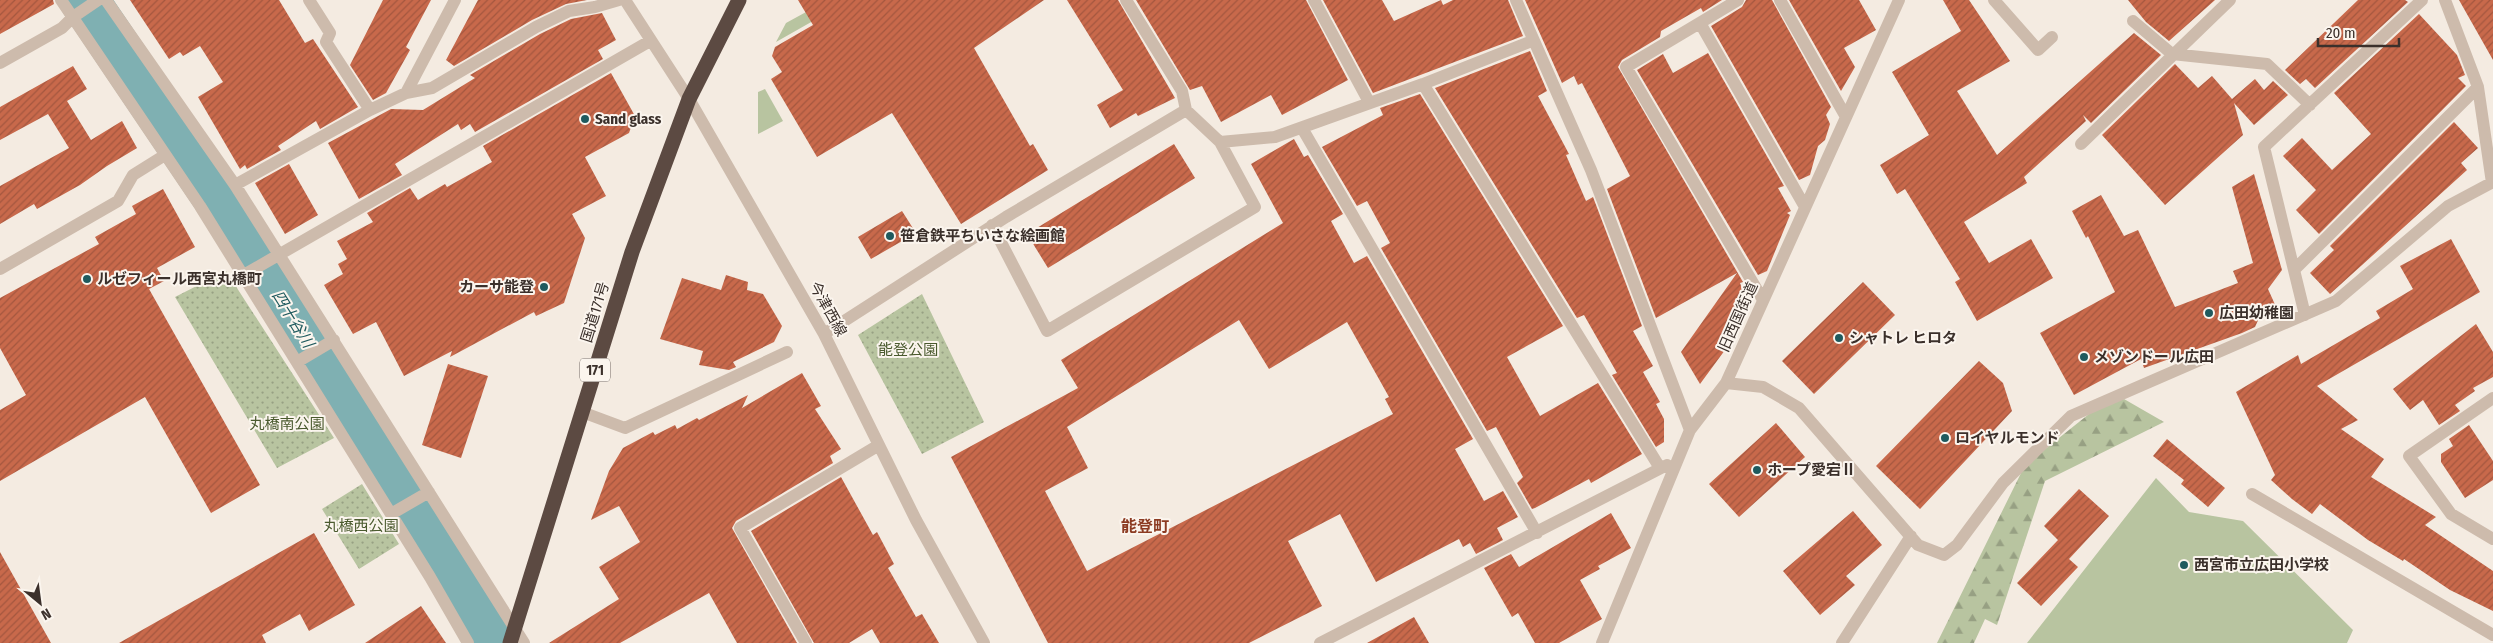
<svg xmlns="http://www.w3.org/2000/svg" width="2493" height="643" viewBox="0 0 2493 643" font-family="'Fira Sans Condensed','Noto Sans JP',sans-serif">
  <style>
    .forest { fill: url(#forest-firs) }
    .park { fill: url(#park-dots) }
    .garden { fill: #b8c4a0 }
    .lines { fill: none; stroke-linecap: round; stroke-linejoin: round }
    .river { stroke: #7fb0b2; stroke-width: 49 }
    .building { fill: url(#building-hatch); fill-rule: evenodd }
    .minor { stroke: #cdbbac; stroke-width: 12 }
    .highway { stroke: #5c4a42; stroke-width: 15 }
    .poi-dot { fill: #1f5a5e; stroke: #fbf5ee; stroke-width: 2 }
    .labels { text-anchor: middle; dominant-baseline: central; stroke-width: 4; stroke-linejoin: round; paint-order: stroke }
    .shield { fill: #fbf5ee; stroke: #756b66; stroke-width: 1 }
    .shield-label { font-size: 14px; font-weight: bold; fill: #3b302b }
    .poi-label { font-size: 15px; font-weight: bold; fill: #3b302b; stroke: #fbf5ee; text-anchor: start }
    .street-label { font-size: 15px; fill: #3b302b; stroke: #fbf5ee }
    .park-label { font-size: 15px; fill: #4a5a2e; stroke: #fbf5ee }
    .water-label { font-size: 16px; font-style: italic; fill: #1f5a5e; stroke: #fbf5ee }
    .neighbourhood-label { font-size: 16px; font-weight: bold; fill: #8c3b22; stroke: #fbf5ee }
  </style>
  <defs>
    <pattern id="forest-firs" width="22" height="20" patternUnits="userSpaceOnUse" patternTransform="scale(1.25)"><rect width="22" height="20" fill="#b8c4a0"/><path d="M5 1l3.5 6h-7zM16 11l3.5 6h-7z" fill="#97a083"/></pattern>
    <pattern id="park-dots" width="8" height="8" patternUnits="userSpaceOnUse" patternTransform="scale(1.25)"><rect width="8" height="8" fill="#b8c4a0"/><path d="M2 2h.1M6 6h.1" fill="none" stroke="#97a083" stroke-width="1.8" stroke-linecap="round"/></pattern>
    <pattern id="building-hatch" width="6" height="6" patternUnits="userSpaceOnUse" patternTransform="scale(1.25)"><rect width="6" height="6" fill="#c8694b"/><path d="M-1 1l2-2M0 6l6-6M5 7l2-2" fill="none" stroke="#a4573f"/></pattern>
  </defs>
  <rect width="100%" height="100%" fill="#f4ebe1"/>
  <path class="forest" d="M2124 399 2164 422 2045 481 1997 625 1985 619 1974 643H1937L2025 465 2094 410Z"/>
  <path class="park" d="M226 271 334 438 277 468 175 297Z
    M922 294 984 422 922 454 858 335Z
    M362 484 399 544 359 569 322 509Z"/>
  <path class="garden" d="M828 0H850L776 42 786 23Z
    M765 89 783 121 758 134V92Z
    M2156 478 2189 512 2243 521 2353 630 2347 643H2027Z"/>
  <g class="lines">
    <path class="river" d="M84 0 227 212 494 643"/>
  </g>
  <path class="building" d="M0 0H53L54 4 0 34Z
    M130 0H279L305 43 313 39 358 107 320 129 316 121 278 146 281 150 247 169 245 165 240 169 198 97 223 82 200 46 183 56 180 52 169 59Z
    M383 0H431L406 47 410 50 386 93 373 100 350 65Z
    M478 0H587L566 4 532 20 454 66 446 60Z
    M798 0H1044L974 48 1030 146 1033 144 1048 170 961 224 892 113 817 157 771 79 782 72 772 56 775 47 813 25Z
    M1067 0H1118L1175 98 1138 116 1136 113 1110 128 1097 105 1123 90Z
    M1136 0H1306L1348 80 1282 115 1271 95 1221 122 1202 86 1190 90Z
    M1323 0H1382L1394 21 1441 0 1443 5 1453 0H1508L1523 36 1373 93Z
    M1525 0H1722L1703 12 1701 8 1661 31 1660 37 1622 60 1618 67 1743 282 1740 283 1747 302 1737 334 1720 342 1725 350 1700 384 1681 352 1737 273 1656 318 1607 189 1630 176 1582 83 1578 85 1574 76 1562 83Z
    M1746 0H1772L1831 107 1826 115 1830 124 1825 140 1818 146 1810 175 1799 180 1711 26 1742 7Z
    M1789 0H1859L1876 30 1844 48 1855 67 1841 91Z
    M1943 0H1969L2010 61 1957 91 1997 155 2134 33 2161 55 2091 123 2083 115 2086 121 2024 177 2027 183 1964 222 1989 263 2031 239 2053 278 1977 321 1955 282 1960 279 1905 189 1897 194 1880 165 1929 135 1892 72 1961 31Z
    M2128 0H2215L2169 41 2146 22Z
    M2358 0H2405L2408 2 2315 88 2306 79 2300 84 2285 70Z
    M2459 0H2493V60Z
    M602 13 616 40 598 50 603 59 475 132 470 124 461 130 458 124 395 164 402 175 359 199 328 143 391 109 423 110 475 78 470 75 540 34 571 19Z
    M2419 14 2457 55 2465 75 2458 78 2466 86 2319 234 2296 210 2316 190 2283 156 2302 138 2332 170 2371 134 2334 93Z
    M1530 51 1547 91 1538 96 1569 154 1566 155 1586 201 1593 197 1642 326 1633 331 1653 366 1643 372 1660 402 1656 404 1664 419V442L1656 447 1612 375 1617 373 1584 315 1577 318 1435 88Z
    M1708 53 1784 186 1778 188 1791 211 1787 213 1790 215 1767 271 1758 275 1637 70 1663 54 1673 73Z
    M2175 64 2198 88 2212 76 2232 99 2255 79 2264 90 2273 81 2288 95 2254 125 2234 103 2243 135 2165 205 2102 135Z
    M73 66 87 89 67 101 91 140 122 121 137 148 107 166 80 185 37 209 34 204 0 224V186L69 148 48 114 0 140V107Z
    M611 73 635 116 629 133 585 157 606 196 572 214 585 238 564 303 536 316 534 312 450 357 452 351 404 376 376 322 353 334 324 285 343 274 338 264 347 259 337 241 373 222 367 213 410 188 418 200 445 184 447 187 492 162 483 146Z
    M1420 94 1563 326 1507 357 1540 416 1598 383 1642 454 1591 483 1589 479 1535 508 1532 509 1517 483 1523 477 1496 427 1487 431 1381 248 1390 243 1367 201 1357 206 1322 147 1383 115 1380 108Z
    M2454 122 2478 148 2461 163 2467 170 2330 294 2310 273 2334 250 2330 246Z
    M1294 139 1304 157 1308 155 1343 214 1331 221 1354 263 1367 256 1473 439 1455 449 1484 501 1503 491 1518 517 1497 528 1503 540 1476 554 1470 543 1463 547 1459 539 1376 582 1340 514 1288 541 1322 606 1249 643H1048L951 457 1078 388 1061 360 1283 223 1251 164ZM1239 320 1269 369 1347 322 1389 397 1385 399 1393 414 1087 571 1045 491 1088 468 1067 427Z
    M1174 144 1195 178 1048 268 1027 234Z
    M289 164 318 215 285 234 255 183Z
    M2254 174 2282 270 2268 289 2277 309 2260 316 2255 327 2242 333 2144 368 2141 359 2074 395 2040 333 2115 292 2088 236 2086 238 2072 211 2101 195 2124 236 2138 230 2175 307 2238 283 2233 271 2253 263 2232 187Z
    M163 189 195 247 157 268 164 281 149 289 260 485 211 513 145 397 0 481V410L26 395 0 348V298L99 244 95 237 136 214 132 206Z
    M902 211 916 233 871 259 858 237Z
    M2451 239 2480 292 2317 386 2358 420 2341 429 2384 459 2371 477 2436 517 2425 525 2493 571V611L2450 590 2404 559 2403 561 2368 540 2320 504 2312 514 2292 499 2271 480 2275 475 2236 392 2298 355 2301 364 2380 318 2376 311 2413 289 2400 266Z
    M726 275 748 282 747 290 763 294 782 326 774 342 733 362 736 367 729 370 699 365 703 351 660 339 682 278 721 290Z
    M1863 282 1895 315 1814 394 1782 361Z
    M2476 324 2493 352V377L2473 388 2475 391 2455 405 2460 411 2439 425 2423 400 2410 410 2393 389Z
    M1979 361 2003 383 2012 411 1920 509 1876 466Z
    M448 364 488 376 461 458 422 445Z
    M802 373 821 406 815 409 841 449 830 456 833 463 736 521 732 528 797 643H737L709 593 620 643H549L619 599 599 567 640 542 619 506 591 520 609 471 623 448 653 432 655 435 675 425 677 429 697 418 699 420 748 395 742 408Z
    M1776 423 1805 457 1739 517 1709 484Z
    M2469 425 2493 461V480L2465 498 2441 462V454L2453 446 2449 439Z
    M2167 439 2225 488 2208 507 2181 484 2184 480 2153 456Z
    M841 477 873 535 877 532 894 564 888 568 916 617 922 614 939 643H880L872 629 849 643H814L751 531Z
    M2079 489 2109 516 2069 559 2078 567 2041 606 2017 583 2058 540 2044 526Z
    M1853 511 1882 545 1846 576 1855 585 1820 615 1783 571Z
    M1611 513 1631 548 1598 566 1600 569 1580 580 1602 619 1559 643H1535L1518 613 1512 617 1484 568 1511 554 1519 567Z
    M314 533 355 605 309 631 300 614 262 635 266 643H119Z
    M0 552 51 643H0Z
    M421 606 446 643H365Z
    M1414 617 1429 643H1367Z"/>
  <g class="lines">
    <path class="minor" d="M61 0 200 206 430 577 468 643
      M106 0 235 185 524 643
      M309 0 330 33 326 42 370 110
      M625 0 689 99 824 334 916 520 984 643
      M1126 0 1182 91 1186 110
      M1314 0 1369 102
      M1516 0 1591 170 1690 430
      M1738 0 1626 67 1763 300
      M1780 0 1846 117
      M1994 0 2038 50 2052 37
      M2445 0 2478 87 2492 183
      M2133 21 2172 54 2267 64 2310 105
      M1700 23 1805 207
      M0 63 62 28 73 17 98 0
      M1423 84 1660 468
      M406 93 455 0
      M1302 128 1537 533
      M2081 144 2230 0
      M235 185 370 110 406 93 432 88 536 27 569 11 595 7 619 0
      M992 225 1047 331 1255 207 1220 142
      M0 269 118 201 133 175 165 155
      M2294 270 2478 87
      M242 276 650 41
      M2305 315 2264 147 2422 0
      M824 334 1006 217 1186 110 1220 142 1275 137 1423 84 1532 41
      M297 362 334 340
      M1726 383 1763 387 1799 408 1918 545 1944 555 1957 545 2003 483 2071 416 2336 301 2448 206 2493 182
      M2493 398 2409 456 2451 514 2493 539
      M582 412 625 428 787 352
      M2252 494 2493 635
      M391 514 429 492
      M806 643 740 528 879 445
      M1320 643 1667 465
      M1602 643 1690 430 1726 383 1899 0
      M1842 643 1911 536"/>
    <path class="highway" d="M510 643 632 252 689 99 739 0"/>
  </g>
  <g class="poi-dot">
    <circle cx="585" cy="119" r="5"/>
    <circle cx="890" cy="236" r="5"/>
    <circle cx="87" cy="279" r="5"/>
    <circle cx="544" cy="287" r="5"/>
    <circle cx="2209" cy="313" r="5"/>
    <circle cx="1839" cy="338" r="5"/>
    <circle cx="2084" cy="357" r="5"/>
    <circle cx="1945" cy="438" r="5"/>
    <circle cx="1757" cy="470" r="5"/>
    <circle cx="2184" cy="565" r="5"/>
  </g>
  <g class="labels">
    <rect class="shield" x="580" y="358.5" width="30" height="23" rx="4"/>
    <g class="shield-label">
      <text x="595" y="370">171</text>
    </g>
    <g class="poi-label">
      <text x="595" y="119">Sand glass</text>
      <text x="900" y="236">笹倉鉄平ちいさな絵画館</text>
      <text x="97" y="279">ルゼフィール西宮丸橋町</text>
      <text x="534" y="287" text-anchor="end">カーサ能登</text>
      <text x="2219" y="313">広田幼稚園</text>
      <text x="1849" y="338">シャトレ ヒロタ</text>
      <text x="2094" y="357">メゾンドール広田</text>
      <text x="1955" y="438">ロイヤルモンド</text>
      <text x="1767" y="470">ホープ愛宕Ⅱ</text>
      <text x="2194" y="565">西宮市立広田小学校</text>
    </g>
    <g class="street-label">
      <text transform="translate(828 309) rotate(61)">今津西線</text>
      <text transform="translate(595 312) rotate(-73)">国道171号</text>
      <text transform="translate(1738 317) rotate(-66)">旧西国街道</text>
    </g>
    <g class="park-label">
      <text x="908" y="350">能登公園</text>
      <text x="287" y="424">丸橋南公園</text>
      <text x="361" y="526">丸橋西公園</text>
    </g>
    <g class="water-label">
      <text transform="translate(293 319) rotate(58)">四十谷川</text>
    </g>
    <g class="neighbourhood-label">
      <text x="1145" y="526">能登町</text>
    </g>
  </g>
  <g transform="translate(40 603) rotate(151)" stroke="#fbf5ee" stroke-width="4" paint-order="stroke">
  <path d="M0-4L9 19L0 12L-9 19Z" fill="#3b302b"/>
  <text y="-8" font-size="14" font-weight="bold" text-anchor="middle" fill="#3b302b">N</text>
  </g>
  <path d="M2318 38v8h81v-8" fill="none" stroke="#3b302b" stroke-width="2.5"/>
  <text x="2326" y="38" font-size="15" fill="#3b302b" stroke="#fbf5ee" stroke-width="4" paint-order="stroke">20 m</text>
</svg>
